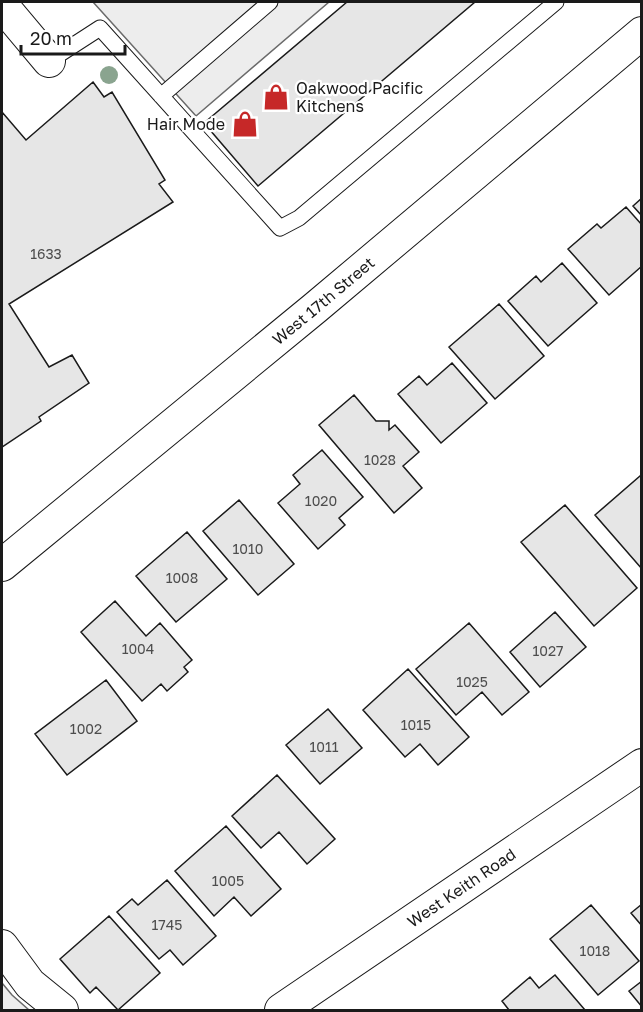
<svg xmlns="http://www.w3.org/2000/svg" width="643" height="1012" viewBox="0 0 643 1012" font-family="'Golos Text',sans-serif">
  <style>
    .built { fill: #ededed; stroke: #6a6a6a; stroke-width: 1.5 }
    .building { fill: #e6e6e6; stroke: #1a1a1a; stroke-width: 1.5 }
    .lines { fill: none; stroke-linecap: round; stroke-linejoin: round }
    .service-casing { stroke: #1a1a1a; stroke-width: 17 }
    .minor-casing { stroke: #1a1a1a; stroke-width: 34 }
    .service { stroke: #fff; stroke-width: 15 }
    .minor { stroke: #fff; stroke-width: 32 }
    .tree { fill: #8aa48f }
    .labels { text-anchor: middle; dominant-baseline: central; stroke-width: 4.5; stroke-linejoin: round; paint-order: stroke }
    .number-label { font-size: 14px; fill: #4d4d4d }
    .poi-label { font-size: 16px; fill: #1a1a1a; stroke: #fff; text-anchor: start }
    .street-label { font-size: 16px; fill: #1a1a1a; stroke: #fff }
  </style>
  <rect width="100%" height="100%" fill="#fff"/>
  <path class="built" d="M93 2H329L196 116Z
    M2 983 12 995 29 1010H2Z"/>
  <path class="building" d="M347 2H475L258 186 204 123Z
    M93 82 104 97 112 92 165 180 159 184 173 202 9 304 49 367 72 355 89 383 39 417 41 421 2 447V112L26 140Z
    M642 198V216L633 206Z
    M626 207 642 225V266L609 295 568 249 597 224 601 228Z
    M562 263 597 303 548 346 508 301 536 276 541 282Z
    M499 304 544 356 495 399 449 347Z
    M452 363 487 403 441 443 398 394 419 376 427 385Z
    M354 395 376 421H389V430L395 425 419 452 403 466 422 488 394 513 319 425Z
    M322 450 363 497 339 518 345 525 318 549 278 503 300 484 293 475Z
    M640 476 642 478V569L595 515Z
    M239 500 294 564 258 595 203 531Z
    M565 505 637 588 594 626 521 542Z
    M187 532 227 579 176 622 136 576Z
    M115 601 146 636 160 623 192 660 184 667 188 672 167 691 161 684 142 701 81 632Z
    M555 612 586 647 540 687 510 652Z
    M469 623 529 692 502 715 482 692 456 715 416 669Z
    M408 669 469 737 438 765 420 744 405 757 363 710Z
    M106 680 137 721 67 775 35 734Z
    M328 709 362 748 320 784 286 745Z
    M277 775 335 839 307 864 279 832 261 848 232 816Z
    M226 826 281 889 251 916 234 897 214 916 175 871Z
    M167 880 216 936 183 965 170 950 159 959 117 912 132 899 138 905Z
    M642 904V926L631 913Z
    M591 905 639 961 598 995 550 939Z
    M109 916 160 973 118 1010 96 987 90 993 60 959Z
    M555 975 585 1010H509L502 1001 530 977 539 988Z
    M642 981V1007L629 991Z"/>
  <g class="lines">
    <g class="service-casing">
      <path id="service" d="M49 61 100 28 280 228 299 218 556 2
        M161 96 270 2"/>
    </g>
    <g class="minor-casing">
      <g id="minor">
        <path d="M2 5 49 61"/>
        <path id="s1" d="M2 565 315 308 642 33"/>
        <path d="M2 946 30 984 62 1010"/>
        <path id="s2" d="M281 1010 642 765"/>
      </g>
    </g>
    <use href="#service" class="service"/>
    <use href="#minor" class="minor"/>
  </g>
  <circle class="tree" cx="109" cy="75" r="9"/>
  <defs>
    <g id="shop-bare" transform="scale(2.07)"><path d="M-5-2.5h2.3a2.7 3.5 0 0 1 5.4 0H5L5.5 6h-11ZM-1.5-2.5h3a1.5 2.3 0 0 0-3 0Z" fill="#c62828" stroke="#fff" stroke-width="2.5" paint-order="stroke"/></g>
  </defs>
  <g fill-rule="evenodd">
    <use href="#shop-bare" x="276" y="97"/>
    <use href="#shop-bare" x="245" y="124"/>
  </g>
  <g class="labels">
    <g class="number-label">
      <text x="46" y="253">1633</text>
      <text x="380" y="459">1028</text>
      <text x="321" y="500">1020</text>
      <text x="248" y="548">1010</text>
      <text x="182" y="577">1008</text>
      <text x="138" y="648">1004</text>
      <text x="548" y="650">1027</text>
      <text x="472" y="681">1025</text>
      <text x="416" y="724">1015</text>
      <text x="86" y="728">1002</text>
      <text x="324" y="746">1011</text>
      <text x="228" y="880">1005</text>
      <text x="167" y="924">1745</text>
      <text x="595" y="950">1018</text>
    </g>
    <g class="poi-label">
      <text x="296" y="88">Oakwood Pacific<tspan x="296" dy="18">Kitchens</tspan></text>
      <text x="225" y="124" text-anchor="end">Hair Mode</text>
    </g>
    <g class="street-label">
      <text stroke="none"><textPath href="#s1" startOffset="416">West 17th Street</textPath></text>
      <text stroke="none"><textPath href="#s2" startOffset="218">West Keith Road</textPath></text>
    </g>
  </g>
  <rect width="643" height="1012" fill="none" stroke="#1a1a1a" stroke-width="6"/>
  <path d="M21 45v9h104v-9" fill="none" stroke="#1a1a1a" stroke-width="3"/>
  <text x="30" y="45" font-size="18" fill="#1a1a1a" stroke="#ffffff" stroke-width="4.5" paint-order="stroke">20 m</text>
</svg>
